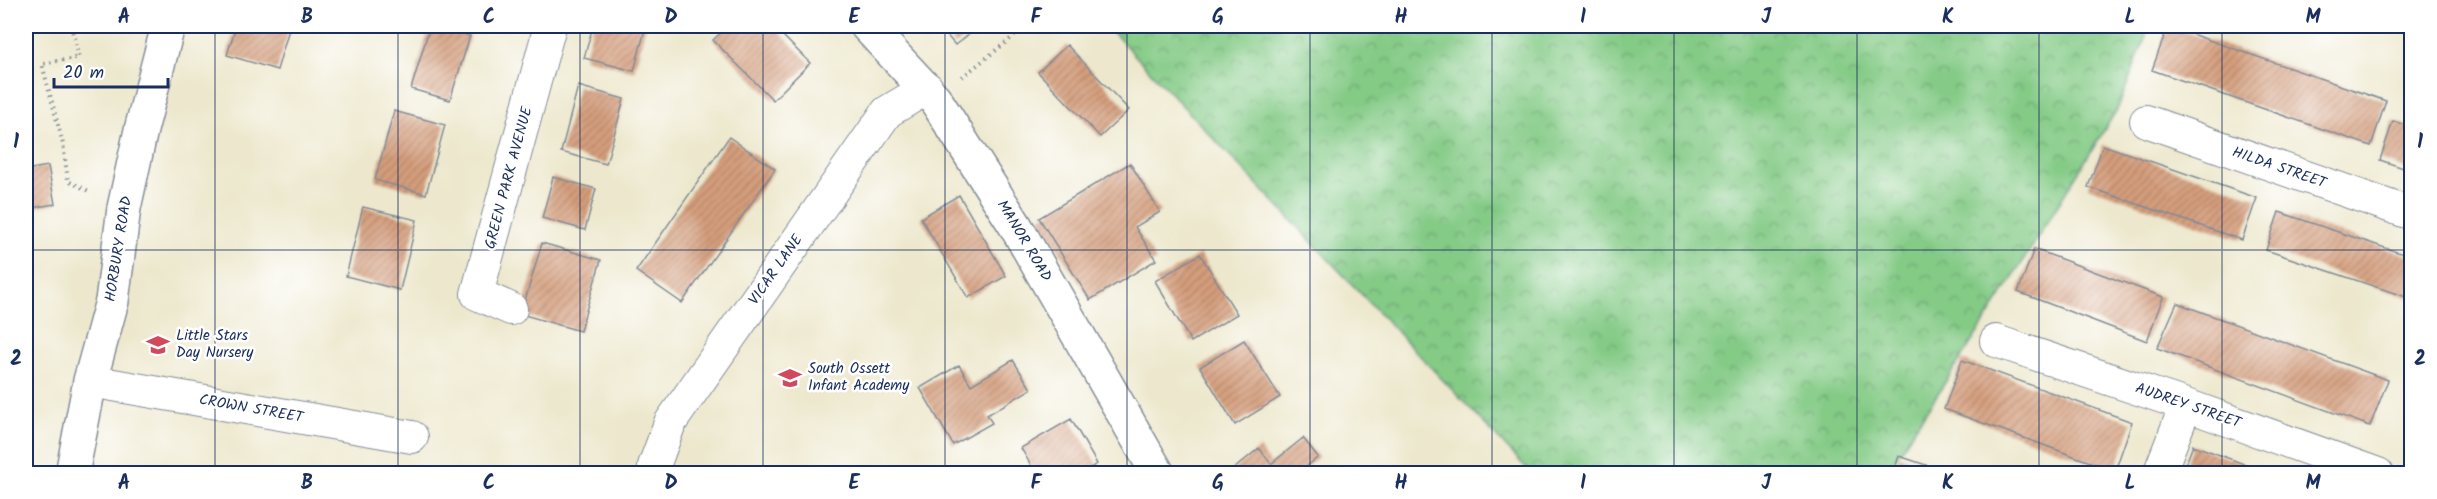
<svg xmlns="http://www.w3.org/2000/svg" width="2437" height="499" viewBox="0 0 2437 499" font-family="Kalam,sans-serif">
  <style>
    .park { fill: url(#park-crowns); stroke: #507d72; stroke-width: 1.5 }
    .building { fill: url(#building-hatch) }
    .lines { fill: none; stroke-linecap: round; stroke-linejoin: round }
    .minor-casing { stroke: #848c96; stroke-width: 34 }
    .tertiary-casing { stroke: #848c96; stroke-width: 36 }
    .path { stroke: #848c96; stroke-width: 4; stroke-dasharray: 1.5 4.5; stroke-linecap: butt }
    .minor { stroke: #fff; stroke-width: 32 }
    .tertiary { stroke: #fff; stroke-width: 33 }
    .grid { fill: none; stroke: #1b2f5e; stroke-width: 1.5; stroke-opacity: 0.55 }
    .labels { text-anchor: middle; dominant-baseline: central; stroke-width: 5; stroke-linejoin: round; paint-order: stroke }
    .street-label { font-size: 15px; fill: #1b2f5e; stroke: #fff }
    .poi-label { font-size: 15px; fill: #1b2f5e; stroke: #fff; text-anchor: start }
    .neatline { fill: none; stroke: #1b2f5e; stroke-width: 2 }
    .grid-label { font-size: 20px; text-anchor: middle; font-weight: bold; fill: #1b2f5e }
  </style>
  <defs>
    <pattern id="park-crowns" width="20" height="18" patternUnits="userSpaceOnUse" patternTransform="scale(1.5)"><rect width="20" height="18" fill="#84cb86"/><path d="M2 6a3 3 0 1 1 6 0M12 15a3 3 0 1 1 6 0" fill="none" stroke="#6ba571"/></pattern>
    <pattern id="building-hatch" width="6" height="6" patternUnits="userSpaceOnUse" patternTransform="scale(1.5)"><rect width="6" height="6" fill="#d59e7c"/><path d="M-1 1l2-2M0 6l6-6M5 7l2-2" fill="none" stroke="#ac8169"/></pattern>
  </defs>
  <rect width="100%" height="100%" fill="#fff"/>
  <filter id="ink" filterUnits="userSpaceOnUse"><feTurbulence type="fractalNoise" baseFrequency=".0167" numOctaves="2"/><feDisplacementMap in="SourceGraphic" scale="12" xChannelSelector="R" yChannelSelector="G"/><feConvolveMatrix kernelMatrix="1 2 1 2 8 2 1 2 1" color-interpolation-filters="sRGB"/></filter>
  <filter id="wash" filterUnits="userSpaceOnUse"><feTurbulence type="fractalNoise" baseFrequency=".008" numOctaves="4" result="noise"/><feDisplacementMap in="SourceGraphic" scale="24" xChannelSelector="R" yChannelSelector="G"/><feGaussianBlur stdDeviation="1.35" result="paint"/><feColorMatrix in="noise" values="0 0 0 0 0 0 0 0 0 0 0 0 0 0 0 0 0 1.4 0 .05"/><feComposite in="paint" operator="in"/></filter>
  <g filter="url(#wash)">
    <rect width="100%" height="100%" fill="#ede8cd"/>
    <path class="park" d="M1107 26H2150L2118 108 1996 305 1885 474 1531 473Z"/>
    <g id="blocks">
      <path class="building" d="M236 26H290L277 70 227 55Z
        M430 26 470 36 450 100 411 89Z
        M593 26H646L634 71 584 58Z
        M728 26H773L810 63 773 100 713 40Z
        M939 26H979L955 45Z
        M2168 26 2386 101 2371 146 2152 70Z
        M1067 45 1129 110 1100 137 1038 72Z
        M578 86 624 99 606 164 561 152Z
        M394 111 445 125 426 194 375 180Z
        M2393 121 2412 127V171L2380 160Z
        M729 137 775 169 682 303 636 271Z
        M2103 145 2257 198 2242 240 2088 187Z
        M1130 163 1160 212 1135 227 1156 260 1090 300 1039 218Z
        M48 166 55 204 26 209V170Z
        M553 177 596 189 585 230 542 218Z
        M959 195 1006 276 968 298 921 218Z
        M363 207 417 220 400 290 346 276Z
        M2279 212 2412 257V299L2266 250Z
        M542 243 601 260 580 331 521 314Z
        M2034 249 2163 297 2147 341 2018 292Z
        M1200 254 1237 314 1191 342 1155 281Z
        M2177 303 2388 380 2370 426 2157 348Z
        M1244 340 1280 397 1235 425 1200 367Z
        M1013 360 1031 389 987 415 992 423 953 445 920 388 959 365 971 385Z
        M1962 360 2132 422 2115 471 1944 409Z
        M1071 419 1097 464 1080 474H1036L1021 448Z
        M1303 438 1318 457 1298 474H1228L1259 448 1271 464Z
        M2193 445 2268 473 2267 474H2182Z
        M1899 456 1950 473V474H1893Z"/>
    </g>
  </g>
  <g filter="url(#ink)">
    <use href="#blocks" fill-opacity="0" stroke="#848c96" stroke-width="1.5"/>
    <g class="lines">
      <g class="minor-casing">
        <path id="minor" d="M2146 121 2412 214
          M511 309 477 294 550 26
          M1996 341 2186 405 2378 474
          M90 381 412 437
          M655 474 654 466 670 423 887 112 927 88
          M2159 474 2186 405"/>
      </g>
      <g class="tertiary-casing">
        <path id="tertiary" d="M867 26 935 99 1015 225 1158 474
          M72 474 90 381 112 301 124 208 141 130 168 26"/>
      </g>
      <path class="path" d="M71 26 79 57 42 64 63 144 68 181 91 192
        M962 77 1027 26"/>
      <use href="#minor" class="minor"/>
      <use href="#tertiary" class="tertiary"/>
    </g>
  </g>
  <path class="grid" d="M215 26V474M398 26V474M580 26V474M763 26V474M945 26V474M1127 26V474M1310 26V474M1492 26V474M1674 26V474M1857 26V474M2039 26V474M2222 26V474M26 250H2412"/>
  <defs>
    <g id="school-bare" transform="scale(1.8)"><path d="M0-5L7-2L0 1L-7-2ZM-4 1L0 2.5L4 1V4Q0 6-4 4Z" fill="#d1495b" stroke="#fff" stroke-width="2.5" paint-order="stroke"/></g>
  </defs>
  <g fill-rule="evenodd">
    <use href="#school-bare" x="158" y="345"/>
    <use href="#school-bare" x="790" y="378"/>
  </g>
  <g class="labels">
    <g class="street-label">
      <text transform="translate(2279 168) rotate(19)">HILDA STREET</text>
      <text transform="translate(509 178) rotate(-75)">GREEN PARK AVENUE</text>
      <text transform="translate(1024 241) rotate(59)">MANOR ROAD</text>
      <text transform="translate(119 249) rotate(-81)">HORBURY ROAD</text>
      <text transform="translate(776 270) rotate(-55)">VICAR LANE</text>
      <text transform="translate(2188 406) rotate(19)">AUDREY STREET</text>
      <text transform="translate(251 409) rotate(10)">CROWN STREET</text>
    </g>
    <g class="poi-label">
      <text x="176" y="336">Little Stars<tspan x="176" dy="17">Day Nursery</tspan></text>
      <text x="808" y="369">South Ossett<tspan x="808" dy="17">Infant Academy</tspan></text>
    </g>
  </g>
  <rect width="2437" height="499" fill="none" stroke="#fff" stroke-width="66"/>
  <path d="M54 78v9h114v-9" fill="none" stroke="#1b2f5e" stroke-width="3"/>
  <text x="63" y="78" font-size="18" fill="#1b2f5e" stroke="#ffffff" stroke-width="4.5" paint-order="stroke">20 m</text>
  <rect x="33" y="33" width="2371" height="433" class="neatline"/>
  <g class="grid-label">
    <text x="124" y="23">A</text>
    <text x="307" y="23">B</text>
    <text x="489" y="23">C</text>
    <text x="671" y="23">D</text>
    <text x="854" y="23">E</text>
    <text x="1036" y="23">F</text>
    <text x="1218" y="23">G</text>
    <text x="1401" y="23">H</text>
    <text x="1583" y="23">I</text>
    <text x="1766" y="23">J</text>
    <text x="1948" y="23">K</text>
    <text x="2130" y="23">L</text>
    <text x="2313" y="23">M</text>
    <text x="16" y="148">1</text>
    <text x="2420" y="148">1</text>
    <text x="16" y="365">2</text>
    <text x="2420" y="365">2</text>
    <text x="124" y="489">A</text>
    <text x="307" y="489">B</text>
    <text x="489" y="489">C</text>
    <text x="671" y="489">D</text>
    <text x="854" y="489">E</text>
    <text x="1036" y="489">F</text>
    <text x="1218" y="489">G</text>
    <text x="1401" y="489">H</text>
    <text x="1583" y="489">I</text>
    <text x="1766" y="489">J</text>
    <text x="1948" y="489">K</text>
    <text x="2130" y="489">L</text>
    <text x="2313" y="489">M</text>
  </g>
</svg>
